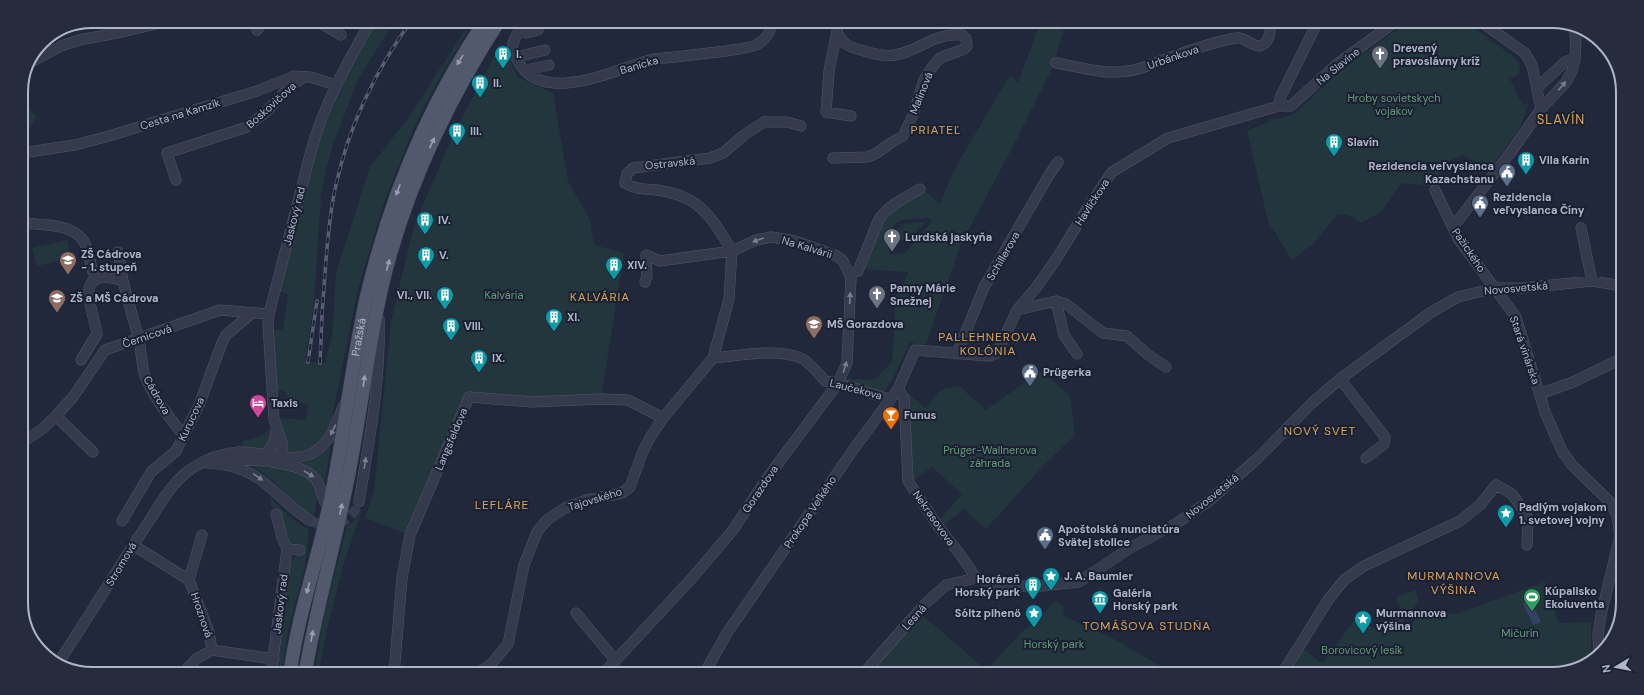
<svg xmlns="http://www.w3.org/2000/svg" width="1644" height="695" viewBox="0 0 1644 695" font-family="'DM Sans',sans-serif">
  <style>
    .green { fill: #23363d; fill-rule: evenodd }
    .water { fill: #344164 }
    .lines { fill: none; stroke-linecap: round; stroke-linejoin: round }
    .minor-tunnel { stroke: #363d51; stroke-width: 10; stroke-dasharray: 10 5; stroke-linecap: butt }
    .minor-casing { stroke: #505667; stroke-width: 11 }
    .major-casing { stroke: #3e4455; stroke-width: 14 }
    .minor { stroke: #353b4c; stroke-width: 10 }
    .major { stroke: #53596c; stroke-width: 13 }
    .rail-casing { stroke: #575e74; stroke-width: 3.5 }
    .rail { stroke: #1a2031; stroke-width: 2; stroke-dasharray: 6; stroke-linecap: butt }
    .minor-bridge-casing { stroke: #505667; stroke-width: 11; stroke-linecap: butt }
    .minor-bridge { stroke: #353b4c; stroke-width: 10 }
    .oneway { fill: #999fb1 }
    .oneway2 { fill: #797f90 }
    .labels { text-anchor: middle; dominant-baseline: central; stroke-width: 4; stroke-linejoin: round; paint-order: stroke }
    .poi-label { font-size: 11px; font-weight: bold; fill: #b0b6c8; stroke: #1a2031; text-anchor: start }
    .street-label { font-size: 11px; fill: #b0b6c8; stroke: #1a2031 }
    .park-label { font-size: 11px; fill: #669a7a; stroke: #1a2031 }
    .neighbourhood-label { font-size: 12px; letter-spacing: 1px; fill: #d9a65a; stroke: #1a2031 }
    .quarter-label { font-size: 13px; letter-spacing: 1px; fill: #d9a65a; stroke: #1a2031 }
    .rim { fill: none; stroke: #b0b6c8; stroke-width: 2 }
  </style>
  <rect width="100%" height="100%" fill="#21283c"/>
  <path class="green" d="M377 21H395L358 79 334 142 326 169 321 195 314 303 305 362 325 363 332 336 336 273 370 167 409 117 465 30 468 31 441 75 414 127 384 202 358 289 330 427 324 438 310 452 289 454 287 451 280 418 306 420 308 404 291 401 283 390H275L274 330 283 329 288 294 279 291 318 144 345 78Z
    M1041 21H1066L1053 66 1012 148 960 246 925 347 910 342 893 379 883 393 849 382 848 377 853 380C859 378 862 380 869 380 877 380 886 367 892 362L896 296 909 272 861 269 883 215 923 189 940 204 954 170 1010 75 1018 83ZM927 217 932 221 905 253 890 255 889 254C888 240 888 222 906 219 913 218 921 220 927 217Z
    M1409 21H1465L1515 58 1520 64 1519 74 1510 79 1521 102 1524 105 1528 104 1521 126 1488 172 1463 155 1449 161H1447L1437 177V189L1432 191 1430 186 1401 183 1382 211 1362 223C1355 218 1345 212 1337 215L1312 245 1292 260 1268 221 1247 131 1266 123 1270 119 1282 118 1296 113 1340 70Z
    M501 43 518 77 553 93 568 181 590 220 594 245 624 253 601 399 469 397 410 535 365 518 374 492 391 321 414 226 454 133Z
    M21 101 37 117 21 139Z
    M923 222 925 223 907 240H900L896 236 897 230 904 224Z
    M67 240 71 258 37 266 32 248Z
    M1040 371 1070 395 1075 435 1042 467 986 529 964 509 944 525 940 519 962 494 932 467 912 482 908 393 925 408 942 389 959 386 986 410Z
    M270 429C273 450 260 449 244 449L242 441 260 437Z
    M331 447 324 485 300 464C314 460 320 455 331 447Z
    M249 463 289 469 300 473 314 481 318 493 314 517 295 505 275 482Z
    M271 498 290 517 309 530 305 567 287 634 282 674 274 673 290 563 301 550 287 542 279 511 275 507 272 508 270 500Z
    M362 510 343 566 327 629 318 674H314L325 612 347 526 354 521Z
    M1545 582 1559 623 1591 622V662L1552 674H1286L1302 648 1320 662H1324L1355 619 1381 632 1400 607 1396 597 1415 590 1419 601 1407 613 1401 629 1406 633 1423 608 1431 613 1456 614Z
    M1056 601 1065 608 1063 610 1064 616 1116 640 1174 674H867L921 614 986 670 1021 633Z"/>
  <path class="water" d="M1530 599 1541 622 1533 625 1523 603Z"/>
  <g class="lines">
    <path class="minor-tunnel" d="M309 520C329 530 352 524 359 502"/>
    <g class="minor-casing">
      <path id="minor" d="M317 21 341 35
        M527 21C522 28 510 40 513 50 513 54 516 58 518 61 542 107 616 69 650 60 658 58 667 58 675 57 692 55 709 53 726 51 736 49 746 49 756 45 766 40 771 32 773 21
        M839 21 829 71 826 112 851 116
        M1480 21 1525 53 1532 65 1541 109
        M521 29 526 33 538 30
        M257 30 264 21
        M516 57 545 50
        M33 61 61 46 79 40 122 32 160 23 161 21
        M1056 63C1079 67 1105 75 1128 71 1140 70 1152 64 1163 60 1186 52 1211 42 1236 38 1246 36 1255 51 1264 44 1271 39 1270 28 1271 21
        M528 72 531 69 549 65
        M1537 88 1566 61 1575 59
        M1279 106 1280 98 1318 21
        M21 153 75 145 109 136 257 91 294 76 310 77 336 85
        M833 158 868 157 877 153 892 142 903 136 913 115 924 80 933 66 940 58 964 49 967 46 966 39 962 35C932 33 920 51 895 55 884 57 871 53 861 50 849 47 843 44 837 33
        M176 180 167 153 247 127 266 112 290 86 304 77
        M1435 190 1459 240 1516 317 1545 412 1562 451 1572 465 1610 502 1617 515 1620 536 1601 615 1598 635 1599 654
        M21 223C40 225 74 223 84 242 89 251 90 263 93 272L96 276 101 277
        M1453 227 1511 152 1541 109 1566 82 1572 71 1575 59 1576 39 1573 25
        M1581 228 1592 281
        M732 251C711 217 701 196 657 190 646 189 635 190 625 183L627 174 633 168 710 158 723 153 744 135 764 122H787L801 126
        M849 274 858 271 879 219C889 205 906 197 920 189
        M123 281 137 333
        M1056 301 1064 335 1077 354
        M1017 310 1056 301 1066 304 1103 333 1127 336 1147 354 1166 367
        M140 345C141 354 142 364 144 373 152 396 169 417 184 436
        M957 354 984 287 1049 175 1058 162
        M713 358C739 356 779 347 803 359 812 365 818 373 825 381L838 383 889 399
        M81 360 97 334C95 322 88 302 89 290 91 273 112 277 123 281L118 252
        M1340 379 1385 437 1384 444 1366 458
        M898 389 904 398 908 481 938 526 962 557 976 578 1004 586H1041L1079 582 1130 548 1177 523 1209 501 1258 458 1312 403 1340 379 1430 313 1458 297 1496 288H1523L1592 281 1623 286
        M1540 394 1573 382 1623 358
        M56 416 93 452
        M21 443 41 430 56 416 73 397 105 350 220 310 269 314
        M264 455C273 447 276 440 276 429
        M282 457V443L274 419 268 325 269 314 311 151C324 104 347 63 371 21
        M223 459 265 461
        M269 459 272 462C287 465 313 468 319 485 324 496 320 497 329 508
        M208 463C263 466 269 493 309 520
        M359 502C369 441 381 381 379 319
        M122 521 151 472 176 451 199 405 222 343 226 335 252 313
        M133 545 189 580 209 632 212 650
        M287 549 300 550
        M189 580 202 535
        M576 613 615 660
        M58 663C89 617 117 569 148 523 161 503 171 483 191 469 206 459 220 453 239 452 268 451 302 470 325 443 334 433 338 418 344 405
        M182 674 196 659 212 650 274 659
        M271 674 287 549 282 537 276 514
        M394 674 402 578 410 535 469 397 532 402 601 399 628 400 663 418
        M476 674 491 664 508 644 524 565 537 532 547 520 565 508 587 500 622 493 630 487 643 451 651 436 663 418 713 358 729 299 732 251
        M603 674 693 577 733 530 765 481 838 383 847 363 851 278 843 261 837 256 795 241 771 237 756 240 732 251 660 261 646 255 647 276 645 282
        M704 674 727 633 853 450 898 389 915 350 989 356 997 353 1017 310 1035 289 1055 261 1090 204 1112 172 1168 138 1279 106H1291L1336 65 1396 21
        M863 674 925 604 946 585 976 578
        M1282 674 1328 600 1344 580 1364 566 1460 521 1480 505 1496 485 1512 494 1526 514 1528 521 1527 545"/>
    </g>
    <g class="major-casing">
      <g id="major">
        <path id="s1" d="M290 674C298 612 320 554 332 492 345 428 352 363 366 299 389 200 428 105 485 21"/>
        <path d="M305 674C316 608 335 544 348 478 361 412 368 344 384 278 407 186 448 100 499 21"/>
      </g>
    </g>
    <use href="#minor" class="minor"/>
    <use href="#major" class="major"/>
    <g class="rail-casing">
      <path id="rail" d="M308 362 317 301
        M320 363C321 328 323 294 326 260 328 235 330 210 336 185 349 125 376 70 411 21"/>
    </g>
    <use href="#rail" class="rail"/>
    <g class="minor-bridge-casing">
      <path id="minor-bridge" d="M137 333 140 345"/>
    </g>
    <use href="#minor-bridge" class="minor-bridge"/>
  </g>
  <defs><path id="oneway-solid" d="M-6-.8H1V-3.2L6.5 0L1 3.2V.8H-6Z"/></defs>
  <g class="oneway">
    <use href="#oneway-solid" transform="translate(460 60) rotate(122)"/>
    <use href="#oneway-solid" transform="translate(432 143) rotate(-65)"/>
    <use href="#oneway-solid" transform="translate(398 190) rotate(111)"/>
    <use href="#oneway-solid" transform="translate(388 265) rotate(-75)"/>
    <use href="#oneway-solid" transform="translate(364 381) rotate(-82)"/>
    <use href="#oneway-solid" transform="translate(341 509) rotate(-77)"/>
    <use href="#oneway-solid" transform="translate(308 588) rotate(105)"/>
    <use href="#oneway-solid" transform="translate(312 636) rotate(-79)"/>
  </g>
  <g class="oneway2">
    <use href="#oneway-solid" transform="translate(1562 86) rotate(-50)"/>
    <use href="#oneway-solid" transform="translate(758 240) rotate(160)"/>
    <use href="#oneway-solid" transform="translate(850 298) rotate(-87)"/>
    <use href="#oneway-solid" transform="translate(845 367) rotate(-73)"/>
    <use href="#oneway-solid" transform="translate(333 430) rotate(116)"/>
    <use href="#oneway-solid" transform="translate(365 463) rotate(-81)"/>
    <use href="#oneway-solid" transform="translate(309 474) rotate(31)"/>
    <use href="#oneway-solid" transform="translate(258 477) rotate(34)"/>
  </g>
  <defs>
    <g id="building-pin" transform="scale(0.9)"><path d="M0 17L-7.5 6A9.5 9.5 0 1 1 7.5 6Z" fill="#0f9aa8" stroke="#1a2031"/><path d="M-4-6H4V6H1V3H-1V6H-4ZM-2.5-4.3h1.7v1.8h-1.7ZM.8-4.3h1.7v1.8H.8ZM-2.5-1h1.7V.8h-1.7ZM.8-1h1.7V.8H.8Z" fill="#fff"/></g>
    <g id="church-pin" transform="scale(0.9)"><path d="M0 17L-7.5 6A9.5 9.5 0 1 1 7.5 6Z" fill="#6b7280" stroke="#1a2031"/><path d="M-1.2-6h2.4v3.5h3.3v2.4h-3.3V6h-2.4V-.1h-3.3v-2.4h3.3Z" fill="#fff"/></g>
    <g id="civic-pin" transform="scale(0.9)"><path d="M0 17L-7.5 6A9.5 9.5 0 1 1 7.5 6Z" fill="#5c6f8a" stroke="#1a2031"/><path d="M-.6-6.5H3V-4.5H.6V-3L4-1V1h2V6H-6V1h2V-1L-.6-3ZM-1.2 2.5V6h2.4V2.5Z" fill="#fff"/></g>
    <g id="school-pin" transform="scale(0.9)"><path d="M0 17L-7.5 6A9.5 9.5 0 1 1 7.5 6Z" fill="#8d6e63" stroke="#1a2031"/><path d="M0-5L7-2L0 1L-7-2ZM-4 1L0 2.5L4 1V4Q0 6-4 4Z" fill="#fff"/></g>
    <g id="hotel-pin" transform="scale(0.9)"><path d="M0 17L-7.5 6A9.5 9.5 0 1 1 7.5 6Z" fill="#d1479c" stroke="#1a2031"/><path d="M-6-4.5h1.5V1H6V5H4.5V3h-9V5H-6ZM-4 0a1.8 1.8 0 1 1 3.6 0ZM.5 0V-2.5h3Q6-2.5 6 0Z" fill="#fff"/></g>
    <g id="bar-pin" transform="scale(0.9)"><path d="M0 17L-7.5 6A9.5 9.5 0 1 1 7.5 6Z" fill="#e8710a" stroke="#1a2031"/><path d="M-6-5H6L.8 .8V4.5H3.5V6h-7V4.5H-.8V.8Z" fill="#fff"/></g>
    <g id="sight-pin" transform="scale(0.9)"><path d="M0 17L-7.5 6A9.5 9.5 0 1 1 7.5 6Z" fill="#0f9aa8" stroke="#1a2031"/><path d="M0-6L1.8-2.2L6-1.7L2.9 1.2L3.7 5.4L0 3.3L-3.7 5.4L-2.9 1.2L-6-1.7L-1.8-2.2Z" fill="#fff"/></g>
    <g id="stadium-pin" transform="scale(0.9)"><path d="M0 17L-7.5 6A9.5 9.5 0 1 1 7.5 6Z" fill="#2e9e5b" stroke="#1a2031"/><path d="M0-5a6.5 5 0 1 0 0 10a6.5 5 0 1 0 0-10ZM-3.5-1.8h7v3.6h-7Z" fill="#fff"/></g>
    <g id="museum-pin" transform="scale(0.9)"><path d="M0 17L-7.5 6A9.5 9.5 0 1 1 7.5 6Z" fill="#0f9aa8" stroke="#1a2031"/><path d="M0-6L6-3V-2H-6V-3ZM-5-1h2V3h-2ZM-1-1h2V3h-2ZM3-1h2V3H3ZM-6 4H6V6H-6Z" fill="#fff"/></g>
  </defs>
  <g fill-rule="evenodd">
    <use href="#building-pin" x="503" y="54"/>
    <use href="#church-pin" x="1380" y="54"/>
    <use href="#building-pin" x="480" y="83"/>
    <use href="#building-pin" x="457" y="131"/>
    <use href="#building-pin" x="1334" y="142"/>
    <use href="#building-pin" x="1526" y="160"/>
    <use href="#civic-pin" x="1507" y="172"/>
    <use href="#civic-pin" x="1480" y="203"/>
    <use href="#building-pin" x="425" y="220"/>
    <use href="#church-pin" x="892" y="237"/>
    <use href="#building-pin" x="426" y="255"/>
    <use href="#school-pin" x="68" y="260"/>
    <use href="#building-pin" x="614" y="265"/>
    <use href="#church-pin" x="877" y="294"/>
    <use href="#building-pin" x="445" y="295"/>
    <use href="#school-pin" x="57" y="298"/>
    <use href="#building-pin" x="554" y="317"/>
    <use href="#school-pin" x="814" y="324"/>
    <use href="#building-pin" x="451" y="326"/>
    <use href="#building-pin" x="479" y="358"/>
    <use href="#civic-pin" x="1030" y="372"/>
    <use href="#hotel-pin" x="258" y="403"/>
    <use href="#bar-pin" x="891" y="415"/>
    <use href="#sight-pin" x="1506" y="513"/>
    <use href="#civic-pin" x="1045" y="535"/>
    <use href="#sight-pin" x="1051" y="576"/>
    <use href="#building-pin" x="1033" y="585"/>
    <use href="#stadium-pin" x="1532" y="597"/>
    <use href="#museum-pin" x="1100" y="599"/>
    <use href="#sight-pin" x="1034" y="613"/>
    <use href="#sight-pin" x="1363" y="619"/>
  </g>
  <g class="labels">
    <g class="poi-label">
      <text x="1393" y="48">Drevený<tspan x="1393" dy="13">pravoslávny kríž</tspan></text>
      <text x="516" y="54">I.</text>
      <text x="493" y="83">II.</text>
      <text x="470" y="131">III.</text>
      <text x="1347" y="142">Slavín</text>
      <text x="1539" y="160">Vila Karin</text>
      <text x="1494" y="166" text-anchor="end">Rezidencia veľvyslanca<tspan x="1494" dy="13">Kazachstanu</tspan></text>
      <text x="1493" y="197">Rezidencia<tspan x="1493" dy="13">veľvyslanca Číny</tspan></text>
      <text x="438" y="220">IV.</text>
      <text x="905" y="237">Lurdská jaskyňa</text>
      <text x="81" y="254">ZŠ Cádrova<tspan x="81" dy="13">- 1. stupeň</tspan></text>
      <text x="439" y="255">V.</text>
      <text x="627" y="265">XIV.</text>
      <text x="890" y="288">Panny Márie<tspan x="890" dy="13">Snežnej</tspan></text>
      <text x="432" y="295" text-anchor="end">VI., VII.</text>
      <text x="70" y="298">ZŠ a MŠ Cádrova</text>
      <text x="567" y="317">XI.</text>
      <text x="827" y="324">MŠ Gorazdova</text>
      <text x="464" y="326">VIII.</text>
      <text x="492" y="358">IX.</text>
      <text x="1043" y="372">Prügerka</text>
      <text x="271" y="403">Taxis</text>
      <text x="904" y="415">Funus</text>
      <text x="1519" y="507">Padlým vojakom<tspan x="1519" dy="13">1. svetovej vojny</tspan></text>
      <text x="1058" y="529">Apoštolská nunciatúra<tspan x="1058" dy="13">Svätej stolice</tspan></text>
      <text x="1064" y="576">J. A. Baumler</text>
      <text x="1020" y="579" text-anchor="end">Horáreň<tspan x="1020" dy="13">Horský park</tspan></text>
      <text x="1545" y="591">Kúpalisko<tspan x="1545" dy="13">Ekoiuventa</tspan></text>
      <text x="1113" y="593">Galéria<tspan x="1113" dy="13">Horský park</tspan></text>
      <text x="1021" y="613" text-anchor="end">Sóltz pihenö</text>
      <text x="1376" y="613">Murmannova<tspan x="1376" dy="13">výšina</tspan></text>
    </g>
    <g class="street-label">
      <text transform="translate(1173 57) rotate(-19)">Urbánkova</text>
      <text transform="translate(639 65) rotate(-16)">Banícka</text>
      <text transform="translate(1338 66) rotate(-39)">Na Slavíne</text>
      <text transform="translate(921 93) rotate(-68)">Malinová</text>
      <text transform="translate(271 105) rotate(-42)">Boskovičova</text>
      <text transform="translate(180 114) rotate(-17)">Cesta na Kamzík</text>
      <text transform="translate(670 163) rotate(-6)">Ostravská</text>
      <text transform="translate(1092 202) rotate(-57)">Havlíčkova</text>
      <text transform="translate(294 216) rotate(-76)">Jaskový rad</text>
      <text transform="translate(807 247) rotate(17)">Na Kalvárii</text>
      <text transform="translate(1469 250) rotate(56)">Pažického</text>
      <text transform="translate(1003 256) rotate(-60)">Schillerova</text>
      <text transform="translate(1516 288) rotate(-5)">Novosvetská</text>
      <text transform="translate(147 336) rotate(-19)">Černicová</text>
      <text stroke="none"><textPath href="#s1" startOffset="344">Pražská</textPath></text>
      <text transform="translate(1525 350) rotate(71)">Stará vinárska</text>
      <text transform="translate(856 389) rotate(15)">Laučekova</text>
      <text transform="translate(157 395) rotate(60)">Cádrova</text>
      <text transform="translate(191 419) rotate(-65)">Kurucova</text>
      <text transform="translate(451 439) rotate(-67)">Langsfeldova</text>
      <text transform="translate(760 489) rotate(-56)">Gorazdova</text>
      <text transform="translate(1212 496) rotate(-39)">Novosvetská</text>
      <text transform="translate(595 499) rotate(-17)">Tajovského</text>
      <text transform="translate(810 512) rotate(-56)">Prokopa Veľkého</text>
      <text transform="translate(934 518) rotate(55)">Nekrasovova</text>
      <text transform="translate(121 564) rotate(-59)">Stromová</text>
      <text transform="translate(280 604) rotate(-83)">Jaskový rad</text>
      <text transform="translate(202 615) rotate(71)">Hroznová</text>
      <text transform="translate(914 617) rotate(-48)">Lesná</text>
    </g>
    <g class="park-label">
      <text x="1394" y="98">Hroby sovietskych<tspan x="1394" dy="13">vojakov</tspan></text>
      <text x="504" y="295">Kalvária</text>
      <text x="990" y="450">Prüger-Wallnerova<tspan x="990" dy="13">záhrada</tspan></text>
      <text x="1520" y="633">Mičurín</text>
      <text x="1054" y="644">Horský park</text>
      <text x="1362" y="650">Borovicový lesík</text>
    </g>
    <g class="neighbourhood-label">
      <text x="936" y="130">PRIATEĽ</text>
      <text x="600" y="297">KALVÁRIA</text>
      <text x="988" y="337">PALLEHNEROVA<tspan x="988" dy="14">KOLÓNIA</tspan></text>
      <text x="1320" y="431">NOVÝ SVET</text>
      <text x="502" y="505">LEFLÁRE</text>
      <text x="1454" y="576">MURMANNOVA<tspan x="1454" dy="14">VÝŠINA</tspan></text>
      <text x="1147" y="626">TOMÁŠOVA STUDŇA</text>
    </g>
    <g class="quarter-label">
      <text x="1561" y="119">SLAVÍN</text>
    </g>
  </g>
  <path d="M0 0H1644V695H0ZM92 28H1552A64 64 0 0 1 1616 92V603A64 64 0 0 1 1552 667H92A64 64 0 0 1 28 603V92A64 64 0 0 1 92 28Z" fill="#262c3d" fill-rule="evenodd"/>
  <path class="rim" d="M92 28H1552A64 64 0 0 1 1616 92V603A64 64 0 0 1 1552 667H92A64 64 0 0 1 28 603V92A64 64 0 0 1 92 28Z"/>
  <g transform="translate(1616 667) rotate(260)" stroke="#1a2031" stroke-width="3" paint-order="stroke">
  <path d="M0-3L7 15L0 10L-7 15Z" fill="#b0b6c8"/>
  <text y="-6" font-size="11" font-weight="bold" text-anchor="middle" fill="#b0b6c8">N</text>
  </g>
</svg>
